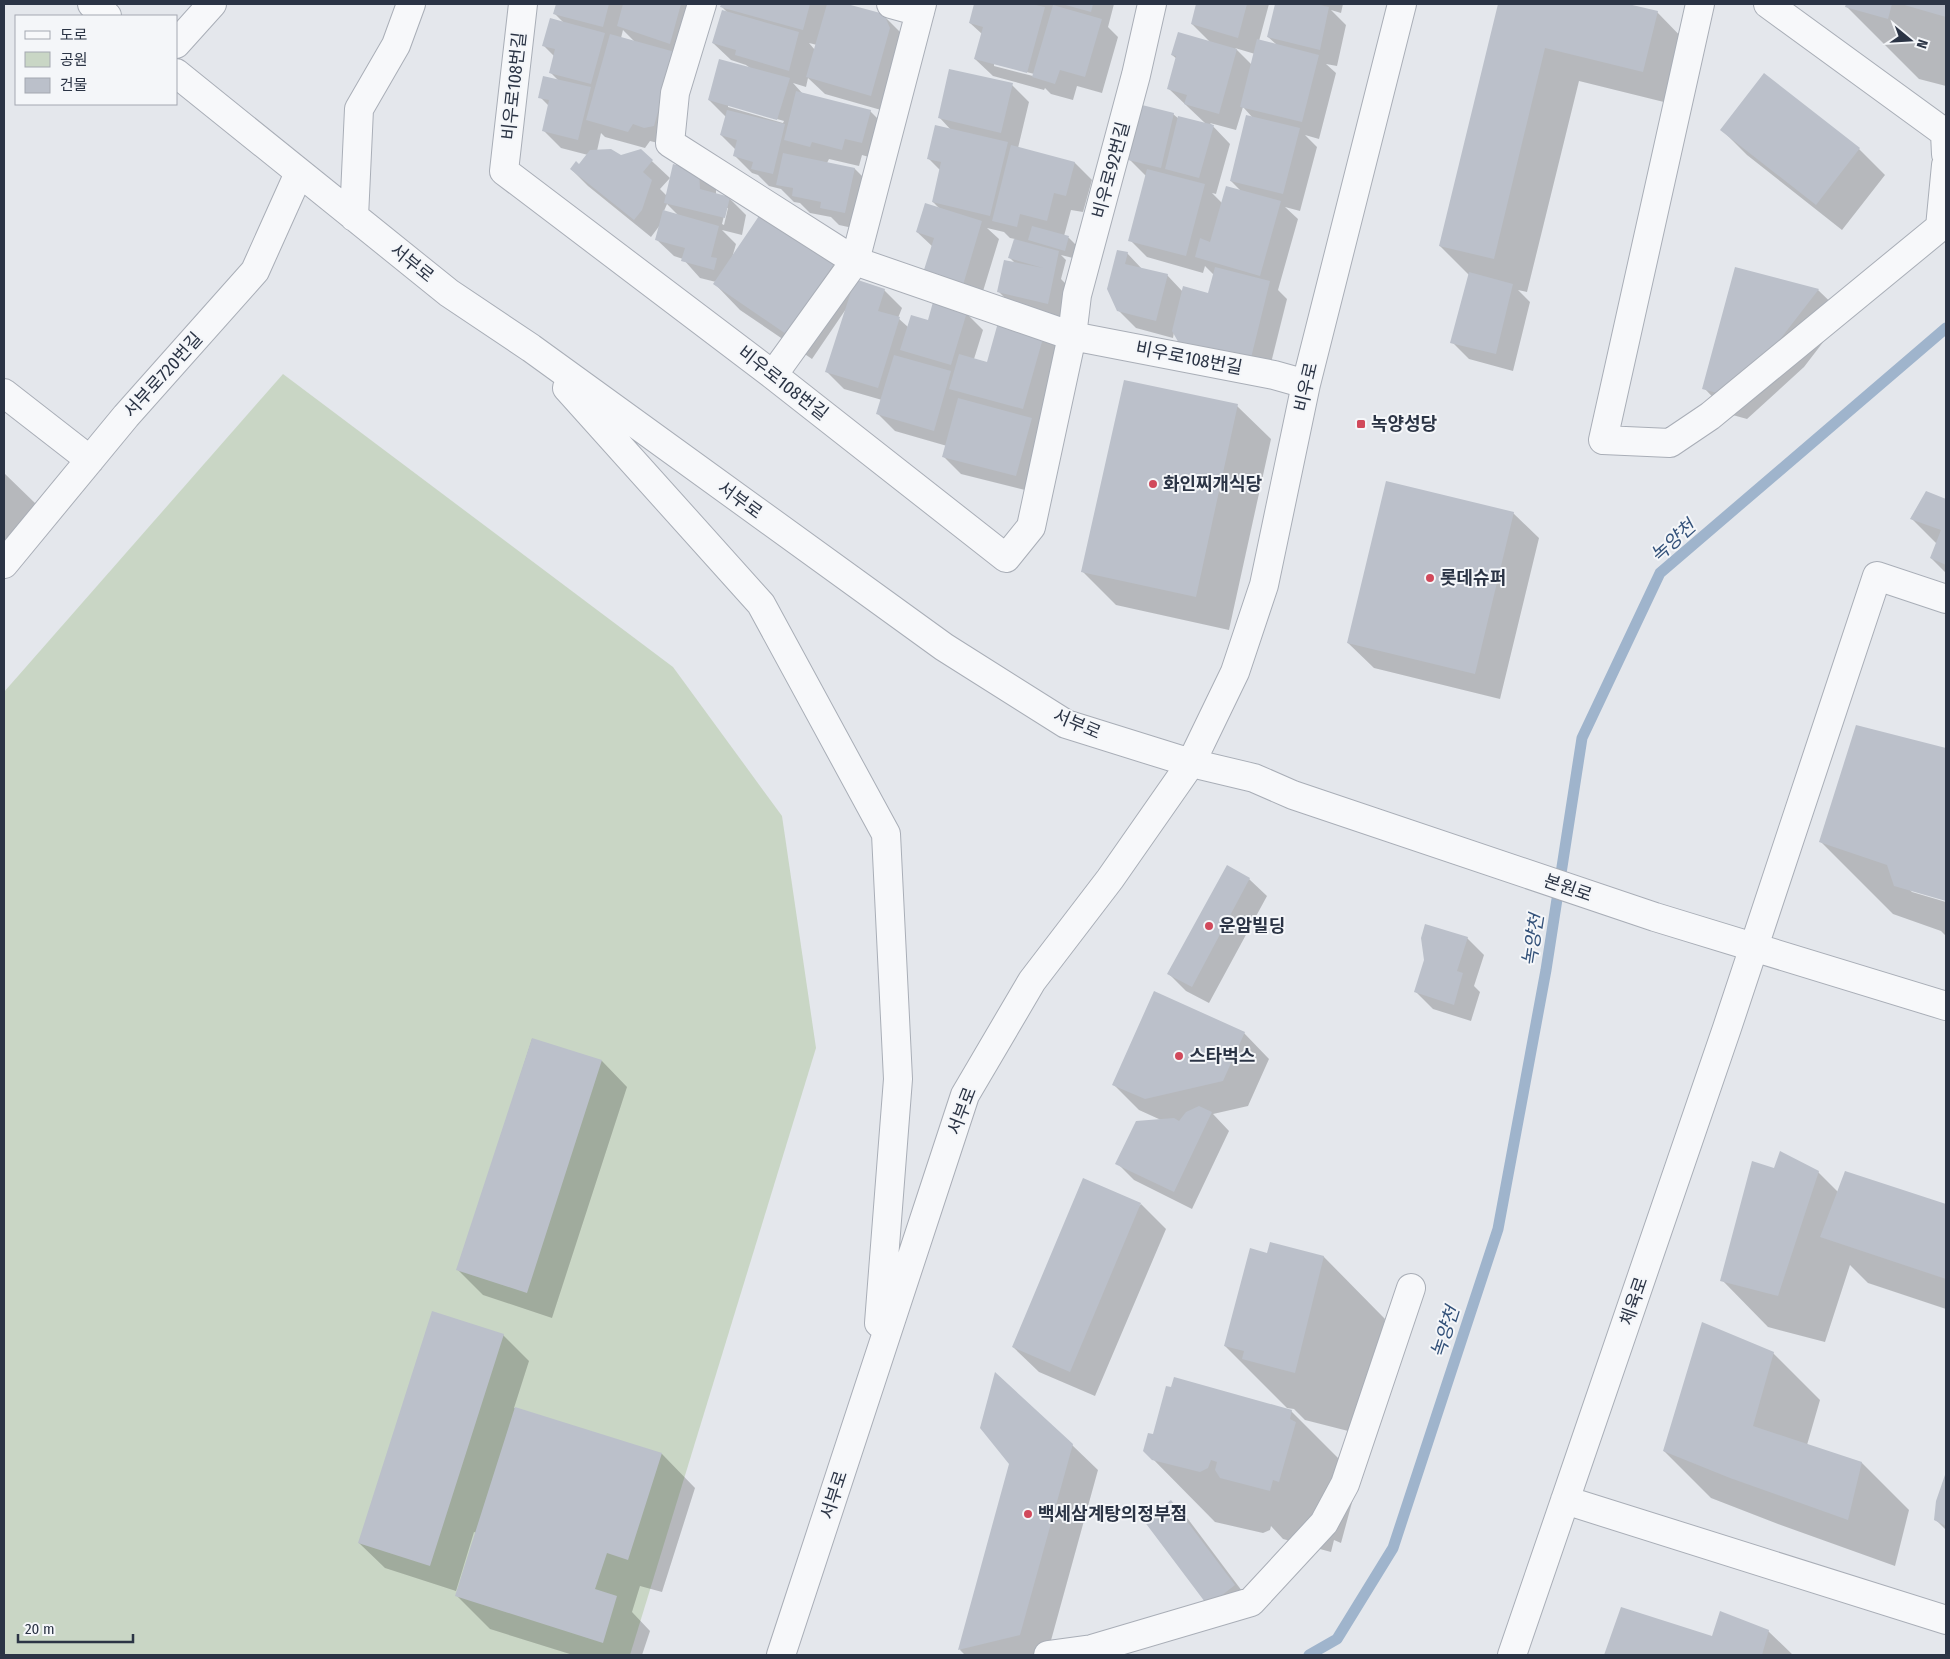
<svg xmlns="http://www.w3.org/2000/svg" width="1950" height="1659" viewBox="0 0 1950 1659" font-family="'Fira Sans Condensed','Noto Sans KR',sans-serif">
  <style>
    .green { fill: #c9d6c5 }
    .shadow { fill: #0003; fill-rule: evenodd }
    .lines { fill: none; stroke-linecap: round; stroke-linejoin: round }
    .stream { stroke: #9fb4cc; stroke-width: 11 }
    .building { fill: #bbc0ca }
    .minor-casing { stroke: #a9aeb7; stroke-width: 30 }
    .minor { stroke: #f7f8fa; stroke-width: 28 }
    .poi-dot { fill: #d1495b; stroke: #f4f6f9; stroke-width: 2 }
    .labels { text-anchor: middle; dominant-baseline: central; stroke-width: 4; stroke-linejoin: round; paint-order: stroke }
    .street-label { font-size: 18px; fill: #2b3445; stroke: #f4f6f9 }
    .poi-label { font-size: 18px; font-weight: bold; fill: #2b3445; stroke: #f4f6f9; text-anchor: start }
    .water-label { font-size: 19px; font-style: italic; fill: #34527a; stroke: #f4f6f9 }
  </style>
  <rect width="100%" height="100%" fill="#e4e7ec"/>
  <path class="green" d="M283 374 673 667 782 816 816 1048 630 1655H4V692Z"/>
  <path class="shadow" d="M557 4H703L662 144 650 141 645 148 605 137 601 133 597 151 621 156 640 150 670 178 660 189 667 196 698 172 716 189V194L729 198 746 215 742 235 722 230 736 244 732 258 833 265 854 285 884 290 902 308 898 318 908 327 966 313 983 330 974 359 988 363 1044 332 1062 349 1033 492 961 474 944 457 947 446 895 431 878 414 882 400 844 389 827 372 846 309 812 359 740 310 715 284 716 282 700 278 683 259 674 256 656 239 660 225 651 237 588 186 571 169 580 166 588 155 561 148 544 131 549 106 540 97 559 81 550 72 554 56 544 46 564 23 554 13ZM623 30 635 42 621 38ZM667 204 678 215 664 211ZM726 208H728L724 225 722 224Z
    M723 4H842L883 15 901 33 888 112 825 94 808 78 806 87 793 83 803 94 870 111 887 128 879 160 862 155 859 166 829 159 827 163 855 169 872 186 862 230 839 225 831 217 810 213 800 203 794 202 781 189 769 186 758 175 752 173 735 156 736 150 721 135 726 117 709 100 750 68 746 65 731 60 713 43 728 13 722 7ZM809 43 817 45 815 50ZM728 105 784 121 783 123 728 107Z
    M975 4H1114L1108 27 1118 37 1102 93 1077 86 1073 100 1051 94 1045 88 1044 90 993 76 975 59 982 34 970 23ZM994 63 1034 74 1033 76 994 66Z
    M1197 4H1269L1259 41 1277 45 1268 37 1276 4H1343L1341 13 1331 10 1346 25 1337 66 1326 64 1336 73 1319 139 1305 135 1317 147 1300 211 1285 207 1298 219 1278 290 1287 299 1267 379 1174 332 1173 338 1136 328 1119 311 1109 289 1127 253 1143 270 1167 275 1183 292 1209 294 1214 275 1205 266 1203 273 1147 257 1130 240 1146 176 1130 160 1173 114 1179 119 1206 124 1169 89 1177 59 1172 55 1211 43 1192 24ZM1235 48 1255 54 1252 65ZM1243 107 1253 118 1231 181 1242 192 1222 203 1212 193 1216 194 1230 144 1210 123 1236 130Z
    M1500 4H1622L1657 12 1690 46 1676 105 1579 81 1527 292 1518 290 1530 302 1513 371 1469 359 1452 342 1469 275 1440 246Z
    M1847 4H1946V86L1919 79 1846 6Z
    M1764 75 1859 149 1885 175 1842 230 1747 155 1722 130Z
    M1012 85 1029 102 1018 148 1075 163 1092 180 1083 212 1071 210 1064 236 1069 238 1077 246 1073 258 1061 255 1066 260 1061 279 1072 290 1065 320 1016 309 999 292 1015 263 1010 258 1015 239 1010 238 1004 232 987 228 999 239 980 301 942 290 933 247 917 232 941 210 933 202 941 171 928 158 951 130 939 117Z
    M1736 268 1818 290 1844 315 1804 367 1747 419 1729 414 1704 388Z
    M1237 406 1271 439 1229 630 1116 605 1083 572Z
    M4 473 36 504 4 542Z
    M1926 493 1946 500V573L1931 558 1937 544 1911 518Z
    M1513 513 1539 538 1500 699 1374 668 1348 643Z
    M1857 727 1946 750V899L1909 889 1912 892 1946 902V936L1941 931 1893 914 1821 842Z
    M1249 879 1267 896 1209 1003 1186 991 1169 974Z
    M1467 938 1484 955 1474 986 1480 992 1471 1021 1433 1009 1416 992Z
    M1244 1033 1269 1059 1248 1106 1213 1114 1229 1131 1192 1209 1134 1180 1117 1163 1161 1120 1139 1110 1113 1084Z
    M532 1039 602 1061 627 1087 552 1318 483 1295 458 1270Z
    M1818 1172 1838 1192 1846 1173 1946 1205V1309L1868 1283 1850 1265 1825 1342 1768 1327 1722 1280Z
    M1141 1204 1166 1229 1095 1396 1039 1372 1013 1347Z
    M1271 1244 1324 1257 1385 1319 1356 1433 1305 1420 1294 1409 1287 1408 1225 1346 1268 1254Z
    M503 1335 529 1361 514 1408 662 1454 695 1488 662 1592 640 1586 632 1612 650 1631 642 1655H573L490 1629 457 1596 477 1533 474 1532 456 1591 385 1568 359 1543Z
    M1773 1353 1820 1400 1807 1445 1862 1463 1909 1510 1895 1566 1778 1524 1711 1498 1664 1451Z
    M1291 1411 1353 1473 1357 1484 1341 1543 1334 1540 1331 1552 1283 1539 1271 1526 1270 1530 1263 1533 1215 1522 1144 1450 1154 1436Z
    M1072 1445 1098 1470 1047 1655H965L960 1650 1011 1464Z
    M1946 1475V1530L1936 1520 1943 1482Z
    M1170 1502 1188 1519 1251 1603 1209 1605Z
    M1622 1608 1713 1638 1768 1631 1793 1655H1605Z"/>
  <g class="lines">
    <path class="stream" d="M1309 1655 1337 1639 1393 1548 1498 1229 1546 970 1582 738 1660 573 1946 328"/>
  </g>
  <path class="building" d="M556 4H609L603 27 553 14Z
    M623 4H681L670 44 617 26Z
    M721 4H810L803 30 720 7Z
    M827 4H847L884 14 890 28 871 96 806 77Z
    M974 4H1031L1045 7 1027 73 974 59 983 27 969 23Z
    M1062 4H1093L1091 12Z
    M1196 4H1247L1238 38 1191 24Z
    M1275 4H1316L1329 7 1320 50 1267 37Z
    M1498 4H1628L1658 11 1643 72 1545 48 1494 259 1439 246Z
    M1846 4H1892L1888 19 1845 7Z
    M1901 4H1946V17Z
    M1053 5 1102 19 1085 77 1060 70 1055 84 1032 77Z
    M722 10 799 32 789 71 735 55 736 50 712 43Z
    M550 18 605 33 591 84 549 73 555 49 542 46Z
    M1178 32 1237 49 1219 114 1184 104 1187 95 1167 89 1176 56 1171 55Z
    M610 34 675 52 654 126 644 128 633 124 628 132 586 120Z
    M1257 39 1319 55 1302 122 1240 107Z
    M719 59 790 78 777 120 708 100Z
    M949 69 1013 83 1001 133 938 118Z
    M1764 73 1860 148 1816 205 1720 130Z
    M543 76 591 87 578 140 542 131 549 100 538 98Z
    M796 91 871 110 862 143 845 139 842 150 812 142 810 147 784 140Z
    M1142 105 1174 113 1161 168 1128 160Z
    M727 110 785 124 773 174 751 169 753 162 733 156 737 140 720 135Z
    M1246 115 1300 128 1283 194 1230 181Z
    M1178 116 1214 125 1199 178 1165 169Z
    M935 125 1008 142 990 216 932 202 941 162 927 159Z
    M1011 145 1075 162 1066 196 1054 193 1047 221 1020 214 1017 227 992 221Z
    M611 149 621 155 641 149 653 160 643 172 652 180 642 210 634 220 570 169 576 161 579 164 590 150Z
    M783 153 855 168 845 213 820 208 821 202 792 196 793 188 776 185Z
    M673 164 699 171 700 189 730 197 725 218 664 203Z
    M1147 169 1205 184 1186 256 1128 241Z
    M1226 186 1281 201 1260 276 1195 257 1200 238 1210 242Z
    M925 203 982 221 963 285 923 273 934 238 916 232Z
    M663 210 719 226 711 257 717 258 714 270 681 261 685 248 655 240Z
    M761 213 834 264 786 334 713 284Z
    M1032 226 1069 236 1065 251 1028 240Z
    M1014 239 1059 251 1048 304 997 292 1004 260 1043 268 1008 258Z
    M1117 250 1128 252 1125 264 1168 274 1156 321 1117 311 1107 289Z
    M1215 267 1270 281 1250 362 1180 345 1172 331 1183 286 1208 293Z
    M1735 267 1819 289 1778 342 1721 394 1702 389Z
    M1469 272 1513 284 1496 354 1450 343Z
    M855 279 885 289 878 311 900 317 878 388 825 372Z
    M933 302 967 312 951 365 900 350 911 315 928 320Z
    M999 319 1045 331 1023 409 949 389 959 354 987 362Z
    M894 355 951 371 934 431 876 414Z
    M1124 380 1238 404 1196 597 1081 572Z
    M958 398 1032 418 1016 476 942 457Z
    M1386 481 1514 512 1475 674 1347 643Z
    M1926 491 1946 499V565L1930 558 1941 530 1910 519Z
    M1856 725 1946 748V901L1894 886 1887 865 1819 842Z
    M1227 865 1250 878 1192 987 1167 974Z
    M1425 924 1468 937 1457 971 1463 973 1454 1005 1414 992 1424 960 1421 938Z
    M1154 991 1245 1032 1223 1081 1145 1099 1112 1085Z
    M532 1038 602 1060 527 1293 456 1270Z
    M1199 1106 1212 1112 1174 1192 1115 1164 1136 1121 1174 1118 1179 1121 1186 1112Z
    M1780 1151 1819 1171 1778 1296 1720 1281 1752 1161 1774 1168Z
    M1845 1171 1946 1204V1279L1820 1237Z
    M1083 1178 1141 1203 1070 1372 1012 1347Z
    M1270 1242 1324 1256 1295 1373 1242 1359 1244 1351 1224 1346 1250 1248 1267 1253Z
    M432 1311 504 1334 430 1566 358 1543Z
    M1702 1322 1774 1352 1753 1426 1862 1462 1848 1520 1730 1478 1663 1451Z
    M995 1372 1073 1444 1020 1635 958 1650 1009 1464 980 1428Z
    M1174 1377 1292 1410 1290 1419 1296 1422 1279 1482 1273 1480 1270 1491 1220 1478 1215 1470 1217 1462 1211 1460 1208 1468 1200 1472 1152 1460 1143 1451 1148 1433 1153 1434 1166 1386 1171 1387Z
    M515 1407 662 1453 628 1560 607 1553 595 1589 617 1596 603 1643 455 1596Z
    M1946 1472V1526L1934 1520 1936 1501Z
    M1171 1500 1235 1585 1208 1606 1144 1521Z
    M1621 1607 1712 1636 1720 1611 1769 1630 1762 1655H1604Z"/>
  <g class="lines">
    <g class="minor-casing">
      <path id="minor" d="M92 4 107 16
        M523 4 504 171 773 375 1006 558 1031 527 1072 336 1077 295 1136 75 1152 4
        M702 4 675 93 670 143 855 261 1072 336 1274 375 1306 384
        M891 4 920 12
        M1700 4 1603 440 1670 443 1710 416 1940 227 1946 165
        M1768 4 1945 133 1946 154
        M176 44 212 4
        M176 73 449 293 531 348 944 647 1066 724 1191 763 1254 778 1293 795 1655 917 1946 1006
        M354 217 359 109 396 45 411 4
        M773 375 855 261 922 4
        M567 388 761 604 886 834 898 1079 879 1323
        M4 393 90 460
        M4 564 126 416 255 271 299 173
        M1565 1500 1946 1620
        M781 1655 965 1095 1032 981 1110 879 1191 763 1235 672 1264 585 1306 384 1402 4
        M1048 1655 1092 1649 1251 1602 1324 1523 1345 1484 1411 1288
        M1512 1655 1727 1028 1877 576 1946 599"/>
    </g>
    <use href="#minor" class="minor"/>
  </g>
  <g class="poi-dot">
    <rect x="1356" y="419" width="10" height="10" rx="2.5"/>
    <circle cx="1153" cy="484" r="5"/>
    <circle cx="1430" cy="578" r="5"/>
    <circle cx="1209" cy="926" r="5"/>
    <circle cx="1179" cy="1056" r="5"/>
    <circle cx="1028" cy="1514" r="5"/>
  </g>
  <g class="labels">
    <g class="street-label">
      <text transform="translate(514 86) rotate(-84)">비우로108번길</text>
      <text transform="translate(1111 170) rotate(-75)">비우로92번길</text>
      <text transform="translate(412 263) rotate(39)">서부로</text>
      <text transform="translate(1189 358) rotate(11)">비우로108번길</text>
      <text transform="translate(163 375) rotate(-48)">서부로720번길</text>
      <text transform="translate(783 383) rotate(38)">비우로108번길</text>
      <text transform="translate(1306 387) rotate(-77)">비우로</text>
      <text transform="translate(740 500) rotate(36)">서부로</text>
      <text transform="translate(1077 724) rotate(23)">서부로</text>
      <text transform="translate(1568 888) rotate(19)">본원로</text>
      <text transform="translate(962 1111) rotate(-69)">서부로</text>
      <text transform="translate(1634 1301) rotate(-71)">체육로</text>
      <text transform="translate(834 1495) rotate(-72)">서부로</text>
    </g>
    <g class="poi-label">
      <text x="1371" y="424">녹양성당</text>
      <text x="1163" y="484">화인찌개식당</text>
      <text x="1440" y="578">롯데슈퍼</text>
      <text x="1219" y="926">운암빌딩</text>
      <text x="1189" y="1056">스타벅스</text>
      <text x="1038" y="1514">백세삼계탕의정부점</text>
    </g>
    <g class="water-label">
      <text transform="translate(1673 541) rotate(-42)">녹양천</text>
      <text transform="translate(1533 940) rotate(-81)">녹양천</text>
      <text transform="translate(1445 1332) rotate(-72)">녹양천</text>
    </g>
  </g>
  <rect width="1950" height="1659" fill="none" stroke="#2b3445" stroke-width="10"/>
  <rect x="15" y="15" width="162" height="90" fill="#f4f6f9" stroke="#a4a8b1"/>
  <rect x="25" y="31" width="25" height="8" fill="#f7f8fa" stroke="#a4a8b1"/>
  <text x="60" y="40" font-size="15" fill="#2b3445">도로</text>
  <rect x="25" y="52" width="25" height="15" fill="#c9d6c5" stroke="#a4a8b1"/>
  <text x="60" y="65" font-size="15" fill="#2b3445">공원</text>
  <rect x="25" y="78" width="25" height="15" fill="#bbc0ca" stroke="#a4a8b1"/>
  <text x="60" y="90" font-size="15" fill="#2b3445">건물</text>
  <g transform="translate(1910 40) rotate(108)" stroke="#f4f6f9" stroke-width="4" paint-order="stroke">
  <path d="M0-4L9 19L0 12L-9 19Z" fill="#2b3445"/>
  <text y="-8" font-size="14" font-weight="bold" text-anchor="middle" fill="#2b3445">N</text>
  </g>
  <path d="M18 1634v8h115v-8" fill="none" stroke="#2b3445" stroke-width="2.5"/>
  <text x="25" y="1634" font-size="15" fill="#2b3445" stroke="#f4f6f9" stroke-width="4" paint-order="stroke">20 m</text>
</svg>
